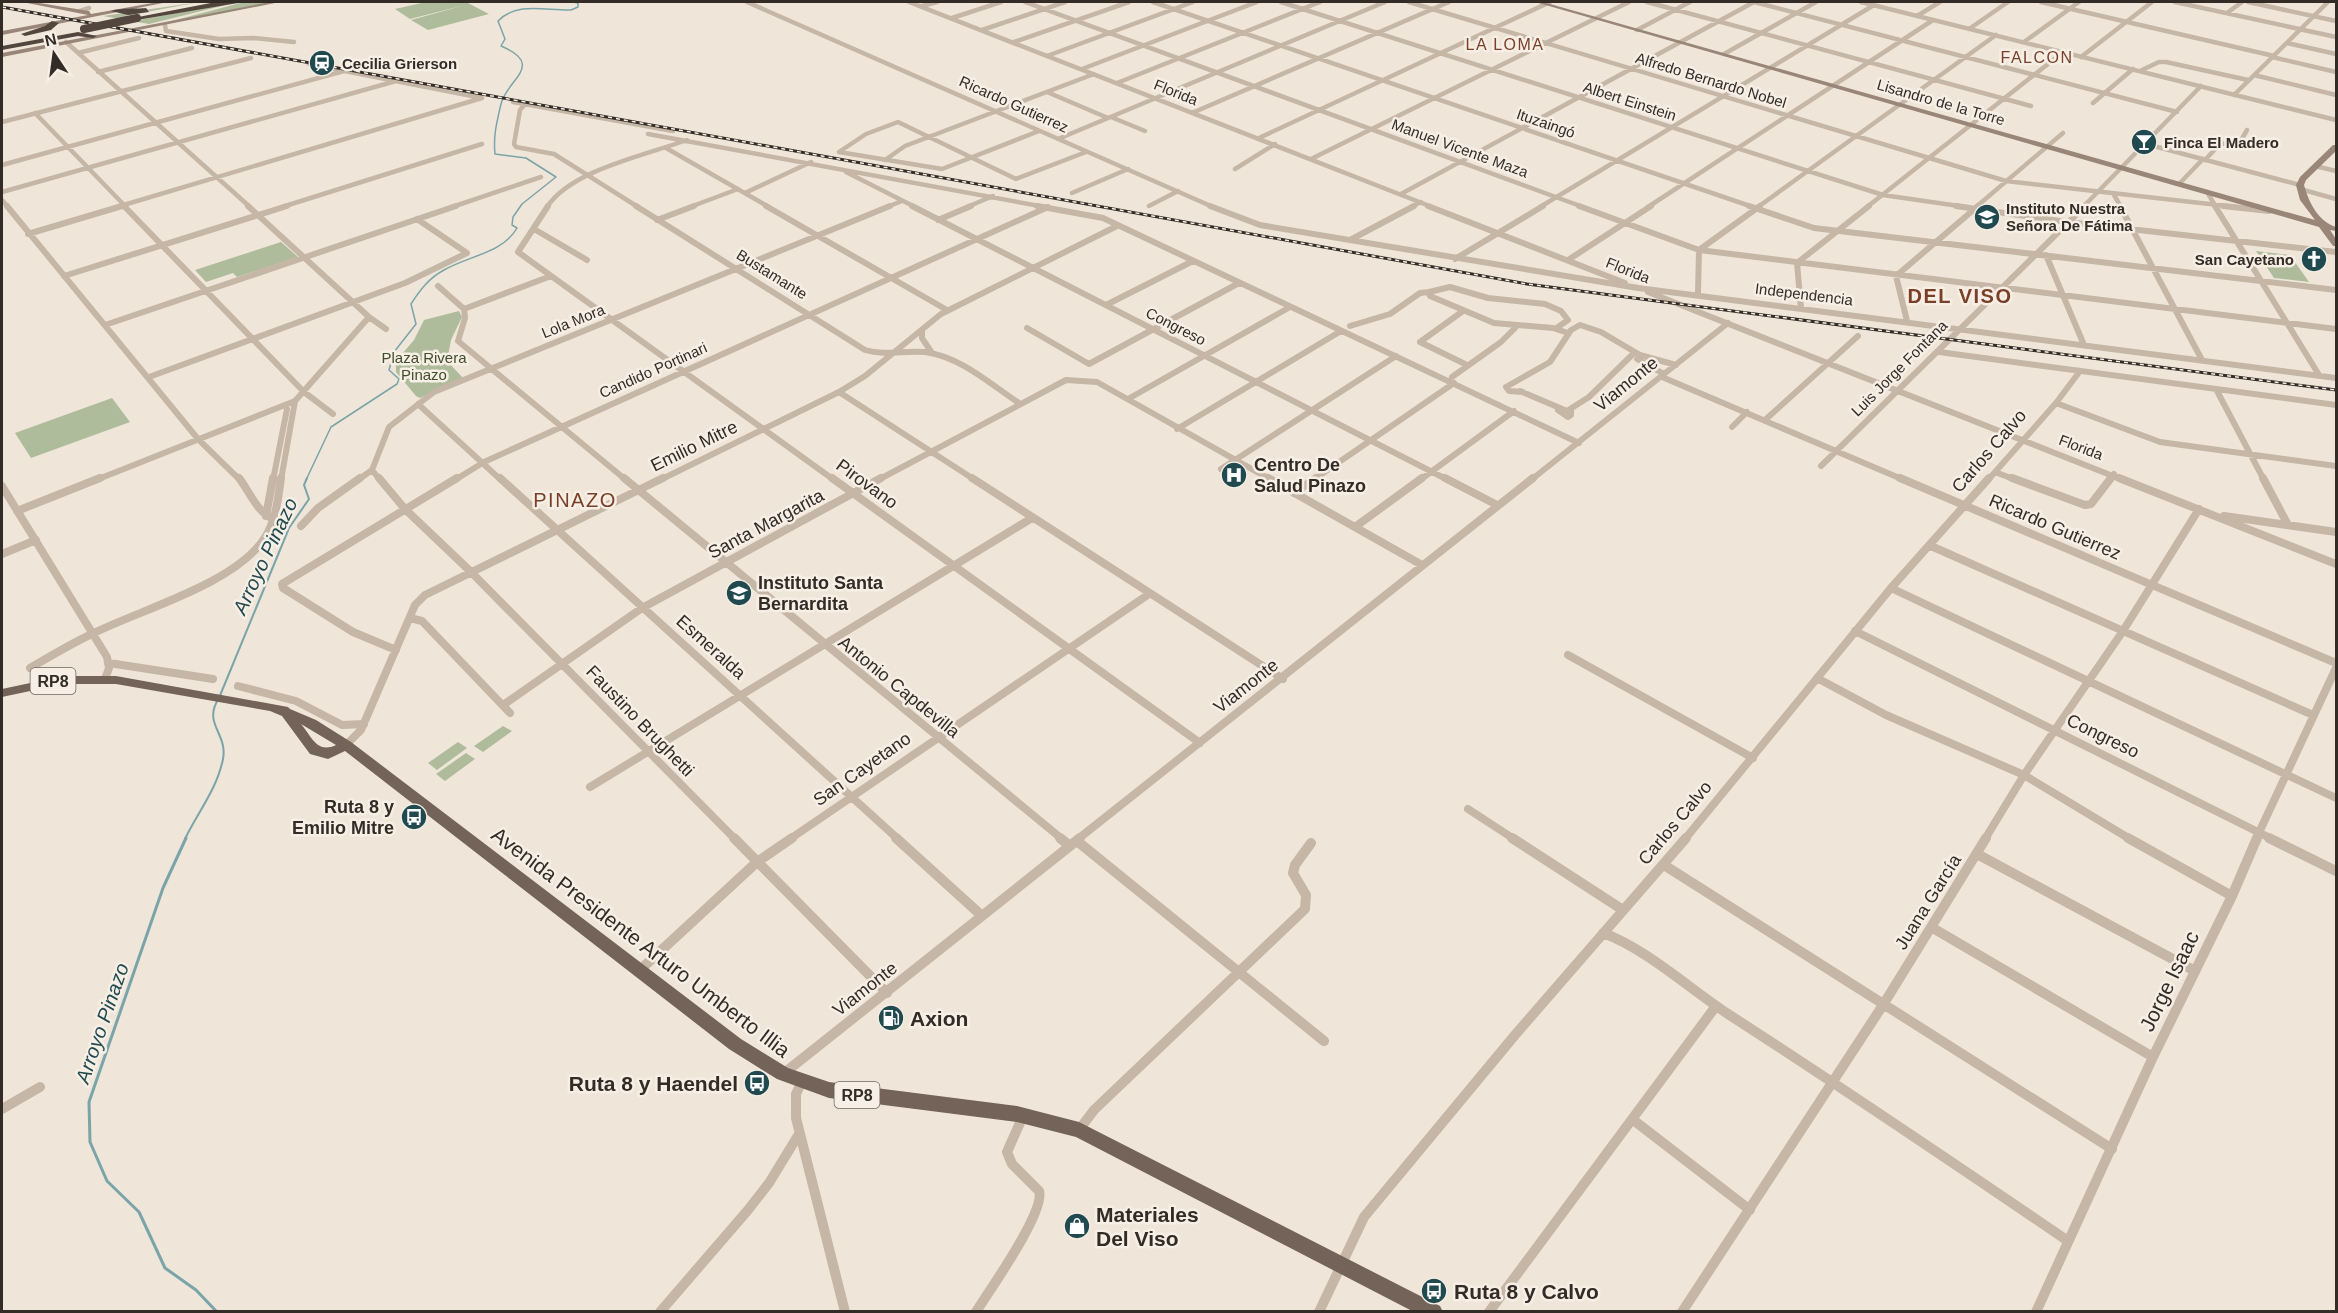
<svg xmlns="http://www.w3.org/2000/svg" width="2338" height="1313" viewBox="0 0 2338 1313" font-family="Helvetica,sans-serif">
  <style>
    .green { fill: #afbc9b }
    .lines { fill: none; stroke-linecap: round; stroke-linejoin: round }
    .stream-far2 { stroke: #7ba4a9; stroke-width: 1.5 }
    .stream-far1 { stroke: #7ba4a9; stroke-width: 2 }
    .stream { stroke: #7ba4a9; stroke-width: 3 }
    .street-far3 { stroke: #c5b6a6; stroke-width: 4.5 }
    .street-far2 { stroke: #c5b6a6; stroke-width: 6 }
    .street-far1 { stroke: #c5b6a6; stroke-width: 8 }
    .street { stroke: #c5b6a6; stroke-width: 10 }
    .secondary { fill: #998678; fill-rule: evenodd }
    .primary { fill: #736359; fill-rule: evenodd }
    .highway { fill: #52463e; fill-rule: evenodd }
    .rail-casing { stroke: #322b26; stroke-width: 3 }
    .rail { stroke: #f7efe5; stroke-width: 1.5; stroke-dasharray: 4; stroke-linecap: butt }
    .highway-bridge { stroke: #52463e; stroke-width: 8 }
    .labels { text-anchor: middle; dominant-baseline: central; stroke-width: 5; stroke-linejoin: round; paint-order: stroke }
    .far-poi-label { font-size: 15px; font-weight: bold; fill: #322b26; stroke: #f7efe5; text-anchor: start }
    .far-street-label { font-size: 15px; fill: #322b26; stroke: #f7efe5 }
    .far-park-label { font-size: 15px; fill: #404e2c; stroke: #f7efe5 }
    .far-neighbourhood-label { font-size: 16px; letter-spacing: 1.5px; fill: #7a3f27; stroke: #f7efe5 }
    .shield { fill: #f7efe5; stroke: #6d665f; stroke-width: 1.5 }
    .shield-label { font-size: 16px; font-weight: bold; fill: #322b26 }
    .street-label { font-size: 18px; fill: #322b26; stroke: #f7efe5 }
    .poi-label { font-size: 18px; font-weight: bold; fill: #322b26; stroke: #f7efe5; text-anchor: start }
    .far-district-label { font-size: 20px; font-weight: bold; letter-spacing: 1.5px; fill: #7a3f27; stroke: #f7efe5 }
    .neighbourhood-label { font-size: 20px; letter-spacing: 1.5px; fill: #7a3f27; stroke: #f7efe5 }
    .water-label { font-size: 20px; font-style: italic; fill: #204a50; stroke: #f7efe5 }
    .near-street-label { font-size: 21px; fill: #322b26; stroke: #f7efe5 }
    .near-poi-label { font-size: 21px; font-weight: bold; fill: #322b26; stroke: #f7efe5; text-anchor: start }
  </style>
  <rect width="100%" height="100%" fill="#efe6d9"/>
  <path class="green" d="M200 2 125 16 139 20 238 2 149 24 103 16Z
    M244 2H273L164 23Z
    M426 2H466L489 14 428 30 411 20 465 5 410 19 395 9Z
    M281 242 298 257 237 277 233 273 206 282 195 270Z
    M2256 251 2290 255 2309 282 2274 278Z
    M459 311 462 317 451 340 447 361 463 378 420 398 416 396 396 372V361L414 340 424 320Z
    M112 398 130 422 31 458 15 433Z
    M503 726 512 731 483 752 474 746Z
    M458 742 467 748 437 770 428 763Z
    M466 753 475 759 445 781 436 774Z"/>
  <g class="lines">
    <path class="stream-far2" d="M306 480 331 427 397 384 399 379 389 370 394 352 416 324 411 304C420 290 429 278 444 270 468 256 503 253 517 228L512 225 513 217 522 204 556 177 526 158 495 154C493 136 497 121 501 104 507 79 546 65 501 46L505 39 498 21C517 1 547 11 571 10L578 7V3L573 2"/>
    <path class="stream-far1" d="M185 839C198 812 217 789 223 759 228 733 202 724 219 698L289 528 309 499 304 485 307 478"/>
    <path class="stream" d="M186 838 163 888 89 1102 90 1142 107 1181 139 1212 165 1268 196 1290 217 1312"/>
    <path class="street-far3" d="M747 2 1213 207
      M909 2 1432 207
      M1025 2 1583 207
      M1153 2 1753 207
      M1281 2 1883 195 1966 207
      M1409 2 2006 181 2236 207
      M1647 2 2031 106
      M1754 2 2177 112
      M1861 2 2336 120
      M2041 2 2274 56
      M2175 2 2336 37
      M2248 2 2336 21
      M922 6 937 2
      M80 11 89 8
      M2227 13 2242 2
      M1917 16 1940 2
      M952 18 1001 2
      M165 25 166 31 219 39 253 38 294 42
      M1969 29 2008 2
      M982 30 1065 2
      M1637 30 1690 2
      M66 42 250 207
      M1014 42 1129 2
      M2024 42 2079 2
      M2287 43 2336 54
      M78 53 139 38
      M1724 54 1816 2
      M1047 56 1193 2
      M2081 57 2152 2
      M2272 57 2336 72
      M309 64 482 98
      M1082 69 1257 2
      M2142 70 2159 62H2166L2248 80
      M98 72 192 48
      M2254 75 2336 95
      M1117 83 1320 2
      M1047 92 1108 118
      M2234 95 2328 2
      M513 102 673 131
      M2093 103 2133 69
      M525 104 520 110 514 144 516 147 554 154 638 207
      M35 113 126 207
      M1192 113 1449 2
      M1111 117 1145 131
      M2 122 251 58
      M648 134 1045 207
      M1259 138 1550 2
      M1058 139 1385 2
      M2146 144 2300 185
      M666 148 769 207
      M839 152 866 134 898 122 1016 179 1086 152
      M839 152 942 169 1039 131
      M1311 159 1629 2
      M885 160 905 146 1094 74
      M2205 160 2220 144 2240 142 2247 130
      M2 165 344 71
      M2315 166 2336 171
      M1235 169 1275 144
      M846 172 915 207
      M2179 184 2203 159
      M2300 189 2336 199
      M2 192 396 81
      M2207 192 2216 207
      M745 193 811 162
      M1072 193 1128 169
      M1401 194 1754 2
      M2114 195 2121 207
      M2 200 8 207
      M1149 206 1178 191
      M117 207 482 98
      M282 207 482 144
      M452 207 541 177
      M547 207C571 170 646 155 687 140
      M690 207 738 189
      M887 207 902 201
      M967 207 993 196
      M1411 207 1421 202
      M1540 207 1874 5
      M1648 207 1933 20
      M1758 207 1996 35
      M1867 207 2063 52
      M1976 207 2063 133
      M2083 207 2201 86"/>
    <path class="street-far2" d="M7 206 198 439 240 480
      M124 206 304 392 333 414
      M248 206 369 317 386 329
      M548 206 518 252 834 480
      M636 206 865 350C885 356 905 350 925 352 961 357 990 384 1019 403
      M766 206 947 310
      M912 206 1448 480
      M1037 206 1103 218 1579 443
      M1210 206 1260 225 1638 288 2336 378
      M1428 206 1625 283
      M1579 206 1699 250 2336 329
      M1749 206 1814 228 2336 290
      M1956 206 2067 222 2336 252
      M2120 206 2202 360
      M2215 206 2319 375
      M2223 206 2269 211
      M657 220 694 206
      M938 220 971 206
      M534 229 587 260
      M28 234 122 206
      M1350 240 1414 206
      M2046 255 2084 345
      M1455 259 1543 206
      M1568 260 1651 206
      M64 276 287 206
      M438 286 464 309 465 318 458 341 626 480
      M1648 292 2123 480
      M1698 294 1699 250 1760 206
      M1106 305 1193 261
      M1801 308 1797 263 1869 206
      M464 309 551 276
      M1463 311 1420 342 1465 364
      M1907 321 1896 276 1978 206
      M105 325 456 206
      M1350 326 1390 314 1420 293 1429 292
      M1558 327 1568 320 1561 311 1545 304 1488 298 1450 287 1429 292 1430 296 1494 323 1553 328 1568 333
      M1027 328 1089 364 1239 283
      M922 330V338L932 353
      M1939 352 2336 405
      M1637 359 1664 374
      M149 377 405 283 467 253 417 219
      M1452 377 1501 342 1515 328
      M1662 377 1904 480
      M2216 389 2264 480
      M1520 391 1567 411 1589 397 1634 353
      M839 392 975 480
      M1523 392 1509 391 1506 387 1550 362 1571 330 1580 325 1601 332 1640 355 1676 365
      M1128 399 1290 307
      M2056 403 2160 442 2336 466
      M418 404 501 480
      M1558 410 1568 417 1571 415V409
      M1765 420 1858 336
      M1732 427 1747 412
      M1177 429 1341 331
      M1821 466 2085 206
      M1221 469 1396 356
      M372 470 380 480
      M1995 472 2016 480
      M96 480 295 401 369 317
      M273 480 287 409 285 405
      M281 480 295 401
      M358 480 372 470 389 427 434 392 890 206
      M455 480 484 462 1048 207
      M660 480 839 392 865 376 941 314 1117 226
      M878 480 1066 380 1097 382 1271 480
      M1313 480 1454 383
      M1420 480 1514 411
      M1531 480 1728 323
      M1988 480 2056 403 2080 371
      M2110 480 2114 474"/>
    <path class="street-far1" d="M239 478C250 492 257 513 274 519
      M379 478 405 509 470 571 735 839
      M500 478 898 839
      M624 478 1062 839
      M832 478 1200 743
      M972 478 1283 679
      M1268 478 1422 565
      M1445 478 1497 505
      M1900 478 2336 663
      M2012 478 2085 505 2091 504 2111 478
      M2119 478 2336 564
      M2263 478 2288 525
      M2 486 107 657 109 668 105 679
      M1294 493 1316 478
      M17 511 100 478
      M266 516 273 478
      M2224 516 2336 532
      M301 526 318 508 360 478
      M1355 527 1422 478
      M1931 546 2313 715
      M2 554 36 540
      M1891 588 2336 798
      M410 618 422 621 510 713
      M1855 631 2272 839
      M396 650 353 632 283 588 282 584 457 478
      M1568 655 1753 758
      M109 663 213 679
      M30 668C51 656 72 643 94 633 142 609 234 584 264 539 276 521 278 499 281 478
      M1817 678 1886 715 2024 775 2130 839
      M238 686 296 701 342 725 364 724
      M503 705 642 608 881 478
      M346 745 361 730 415 605 425 595 663 478
      M590 787 1032 518
      M1468 809 1514 839
      M790 839 1149 594
      M1078 839 1533 478
      M1685 839 1891 588 1989 478
      M1985 839 2024 775 2123 631 2199 509
      M2256 839 2336 668"/>
    <path class="street" d="M734 838 887 993
      M896 838 981 915
      M1060 838 1070 846
      M1512 838 1623 910
      M2128 838 2232 896
      M2269 838 2336 871
      M1077 841 1324 1041
      M1977 854 2195 971
      M1664 865 2112 1149
      M1931 927 2153 1057
      M1603 933C1645 948 1690 989 1728 1014 1843 1088 1955 1164 2068 1241
      M640 970 757 862 792 838
      M783 1074 1080 838
      M802 1081 796 1094V1118L845 1312
      M2 1109 40 1087
      M1632 1119 1750 1210
      M1079 1130 1094 1110 1305 909 1306 895 1293 873 1295 865 1311 843
      M660 1312 748 1210 769 1183 799 1134
      M976 1312C989 1291 1046 1211 1039 1191L1012 1164 1007 1152 1023 1116
      M1319 1312 1364 1217 1515 1035 1686 838
      M1489 1312 1716 1006
      M1682 1312 1883 1005 1986 838
      M2036 1312 2153 1057 2232 896 2257 838"/>
    <path class="secondary" d="M22 2H33L89 11 91 14 158 2H168L2 35V31L88 15Z
      M270 2H280L2 57V53Z
      M1535 2H1543L2315 220 2300 200 2296 185 2300 177 2333 145H2336V151L2306 180 2304 185C2309 203 2318 221 2336 227V231L2330 230 2336 239V246H2333L2319 227Z"/>
    <path class="primary" d="M63 676H116L288 707 290 709 316 720 351 742 741 1039 788 1068 829 1082 1017 1106 1079 1122 1440 1306 1443 1312H1414L1076 1137 1017 1122 829 1098 777 1079 729 1049 345 751 328 759 310 754 282 716 270 711 116 684H63L2 697V689ZM301 724 336 745C317 754 312 737 301 724Z"/>
    <path class="highway" d="M216 2H244L137 20 133 18Z
      M146 8 149 12 128 15 111 11C117 8 137 9 146 8Z
      M52 21 59 23 51 30 25 36 21 34 45 26Z
      M78 32 97 36 93 38 78 36 2 50V46Z"/>
    <g class="rail-casing">
      <path id="rail" d="M2 7 1527 284 2336 390"/>
    </g>
    <use href="#rail" class="rail"/>
    <path class="highway-bridge" d="M84 29 137 18"/>
  </g>
  <defs>
    <g id="station-disc" transform="scale(1.35)"><circle r="9.5" fill="#204a50" stroke="#f7efe5"/><path d="M-3-6H3Q5-6 5-4V2Q5 4 3 4L4.5 6H3L1.5 4h-3L-3 6H-4.5L-3 4Q-5 4-5 2V-4Q-5-6-3-6ZM-3.5-4v3h7v-3ZM-3.5 1v1.5H-2V1ZM2 1v1.5H3.5V1Z" fill="#fff"/></g>
    <g id="bar-disc" transform="scale(1.35)"><circle r="9.5" fill="#204a50" stroke="#f7efe5"/><path d="M-6-5H6L.8 .8V4.5H3.5V6h-7V4.5H-.8V.8Z" fill="#fff"/></g>
    <g id="school-disc" transform="scale(1.35)"><circle r="9.5" fill="#204a50" stroke="#f7efe5"/><path d="M0-5L7-2L0 1L-7-2ZM-4 1L0 2.5L4 1V4Q0 6-4 4Z" fill="#fff"/></g>
    <g id="church-disc" transform="scale(1.35)"><circle r="9.5" fill="#204a50" stroke="#f7efe5"/><path d="M-1.2-6h2.4v3.5h3.3v2.4h-3.3V6h-2.4V-.1h-3.3v-2.4h3.3Z" fill="#fff"/></g>
    <g id="hospital-disc" transform="scale(1.35)"><circle r="9.5" fill="#204a50" stroke="#f7efe5"/><path d="M-5-5h3v3.5h4V-5h3V5h-3V1.5h-4V5h-3Z" fill="#fff"/></g>
    <g id="bus-disc" transform="scale(1.35)"><circle r="9.5" fill="#204a50" stroke="#f7efe5"/><path d="M-5-6H5V4H4V6H2V4H-2V6H-4V4H-5ZM-3.5-4V0h7V-4ZM-3.5 1.2v1.5H-2V1.2ZM2 1.2v1.5H3.5V1.2Z" fill="#fff"/></g>
    <g id="fuel-disc" transform="scale(1.35)"><circle r="9.5" fill="#204a50" stroke="#f7efe5"/><path d="M-5.5-6h7V0h2V4h1.3V-2.5L3-4.5l.8-.8L6-3V5H2.5V1h-1V6h-7ZM-4.2-4.7v3.2H.2V-4.7Z" fill="#fff"/></g>
    <g id="shop-disc" transform="scale(1.35)"><circle r="9.5" fill="#204a50" stroke="#f7efe5"/><path d="M-5-2.5h2.3a2.7 3.5 0 0 1 5.4 0H5L5.5 6h-11ZM-1.5-2.5h3a1.5 2.3 0 0 0-3 0Z" fill="#fff"/></g>
  </defs>
  <g fill-rule="evenodd">
    <use href="#station-disc" x="322" y="63"/>
    <use href="#bar-disc" x="2144" y="142"/>
    <use href="#school-disc" x="1987" y="217"/>
    <use href="#church-disc" x="2314" y="259"/>
    <use href="#hospital-disc" x="1234" y="475"/>
    <use href="#school-disc" x="739" y="593"/>
    <use href="#bus-disc" x="414" y="817"/>
    <use href="#fuel-disc" x="891" y="1018"/>
    <use href="#bus-disc" x="757" y="1083"/>
    <use href="#shop-disc" x="1077" y="1226"/>
    <use href="#bus-disc" x="1434" y="1291"/>
  </g>
  <g class="labels">
    <g class="far-poi-label">
      <text x="342" y="63">Cecilia Grierson</text>
      <text x="2164" y="142">Finca El Madero</text>
      <text x="2006" y="208">Instituto Nuestra<tspan x="2006" dy="17">Señora De Fátima</tspan></text>
      <text x="2294" y="259" text-anchor="end">San Cayetano</text>
    </g>
    <g class="far-street-label">
      <text transform="translate(1711 80) rotate(17)">Alfredo Bernardo Nobel</text>
      <text transform="translate(1176 92) rotate(22)">Florida</text>
      <text transform="translate(1630 101) rotate(18)">Albert Einstein</text>
      <text transform="translate(1941 102) rotate(16)">Lisandro de la Torre</text>
      <text transform="translate(1014 104) rotate(24)">Ricardo Gutierrez</text>
      <text transform="translate(1546 123) rotate(19)">Ituzaingó</text>
      <text transform="translate(1460 148) rotate(20)">Manuel Vicente Maza</text>
      <text transform="translate(1628 270) rotate(22)">Florida</text>
      <text transform="translate(772 274) rotate(32)">Bustamante</text>
      <text transform="translate(1804 294) rotate(7)">Independencia</text>
      <text transform="translate(573 321) rotate(-22)">Lola Mora</text>
      <text transform="translate(1176 326) rotate(27)">Congreso</text>
      <text transform="translate(1899 368) rotate(-45)">Luis Jorge Fontana</text>
      <text transform="translate(653 370) rotate(-24)">Candido Portinari</text>
      <text transform="translate(2081 447) rotate(21)">Florida</text>
    </g>
    <g class="far-park-label">
      <text x="424" y="357">Plaza Rivera<tspan x="424" dy="17">Pinazo</tspan></text>
    </g>
    <g class="far-neighbourhood-label">
      <text x="1505" y="44">LA LOMA</text>
      <text x="2037" y="57">FALCON</text>
    </g>
    <g class="shield">
      <rect x="30.5" y="668" width="45" height="26" rx="4.5"/>
      <rect x="834.5" y="1082" width="45" height="26" rx="4.5"/>
    </g>
    <g class="shield-label">
      <text x="53" y="681">RP8</text>
      <text x="857" y="1095">RP8</text>
    </g>
    <g class="street-label">
      <text transform="translate(1626 384) rotate(-39)">Viamonte</text>
      <text transform="translate(694 446) rotate(-26)">Emilio Mitre</text>
      <text transform="translate(1989 451) rotate(-49)">Carlos Calvo</text>
      <text transform="translate(867 484) rotate(36)">Pirovano</text>
      <text transform="translate(766 524) rotate(-28)">Santa Margarita</text>
      <text transform="translate(2055 527) rotate(23)">Ricardo Gutierrez</text>
      <text transform="translate(711 647) rotate(42)">Esmeralda</text>
      <text transform="translate(1246 686) rotate(-38)">Viamonte</text>
      <text transform="translate(899 687) rotate(39)">Antonio Capdevilla</text>
      <text transform="translate(640 721) rotate(46)">Faustino Brughetti</text>
      <text transform="translate(2103 736) rotate(26)">Congreso</text>
      <text transform="translate(862 769) rotate(-35)">San Cayetano</text>
      <text transform="translate(1675 823) rotate(-50)">Carlos Calvo</text>
      <text transform="translate(1928 902) rotate(-58)">Juana García</text>
      <text transform="translate(865 989) rotate(-38)">Viamonte</text>
    </g>
    <g class="poi-label">
      <text x="1254" y="465">Centro De<tspan x="1254" dy="21">Salud Pinazo</tspan></text>
      <text x="758" y="583">Instituto Santa<tspan x="758" dy="21">Bernardita</tspan></text>
      <text x="394" y="807" text-anchor="end">Ruta 8 y<tspan x="394" dy="21">Emilio Mitre</tspan></text>
    </g>
    <g class="far-district-label">
      <text x="1960" y="296">DEL VISO</text>
    </g>
    <g class="neighbourhood-label">
      <text x="575" y="500">PINAZO</text>
    </g>
    <g class="water-label">
      <text transform="translate(265 556) rotate(-65)">Arroyo Pinazo</text>
      <text transform="translate(102 1023) rotate(-71)">Arroyo Pinazo</text>
    </g>
    <g class="near-street-label">
      <text transform="translate(641 942) rotate(37)">Avenida Presidente Arturo Umberto Illia</text>
      <text transform="translate(2169 981) rotate(-64)">Jorge Isaac</text>
    </g>
    <g class="near-poi-label">
      <text x="910" y="1018">Axion</text>
      <text x="738" y="1083" text-anchor="end">Ruta 8 y Haendel</text>
      <text x="1096" y="1214">Materiales<tspan x="1096" dy="24">Del Viso</tspan></text>
      <text x="1454" y="1291">Ruta 8 y Calvo</text>
    </g>
  </g>
  <rect width="2338" height="1313" fill="none" stroke="#322b26" stroke-width="6"/>
  <g transform="translate(54 54) rotate(347)" stroke="#f7efe5" stroke-width="4.5" paint-order="stroke">
  <path d="M0-4.5L10 22L0 15L-10 22Z" fill="#322b26"/>
  <text y="-9" font-size="16" font-weight="bold" text-anchor="middle" fill="#322b26">N</text>
  </g>
</svg>
